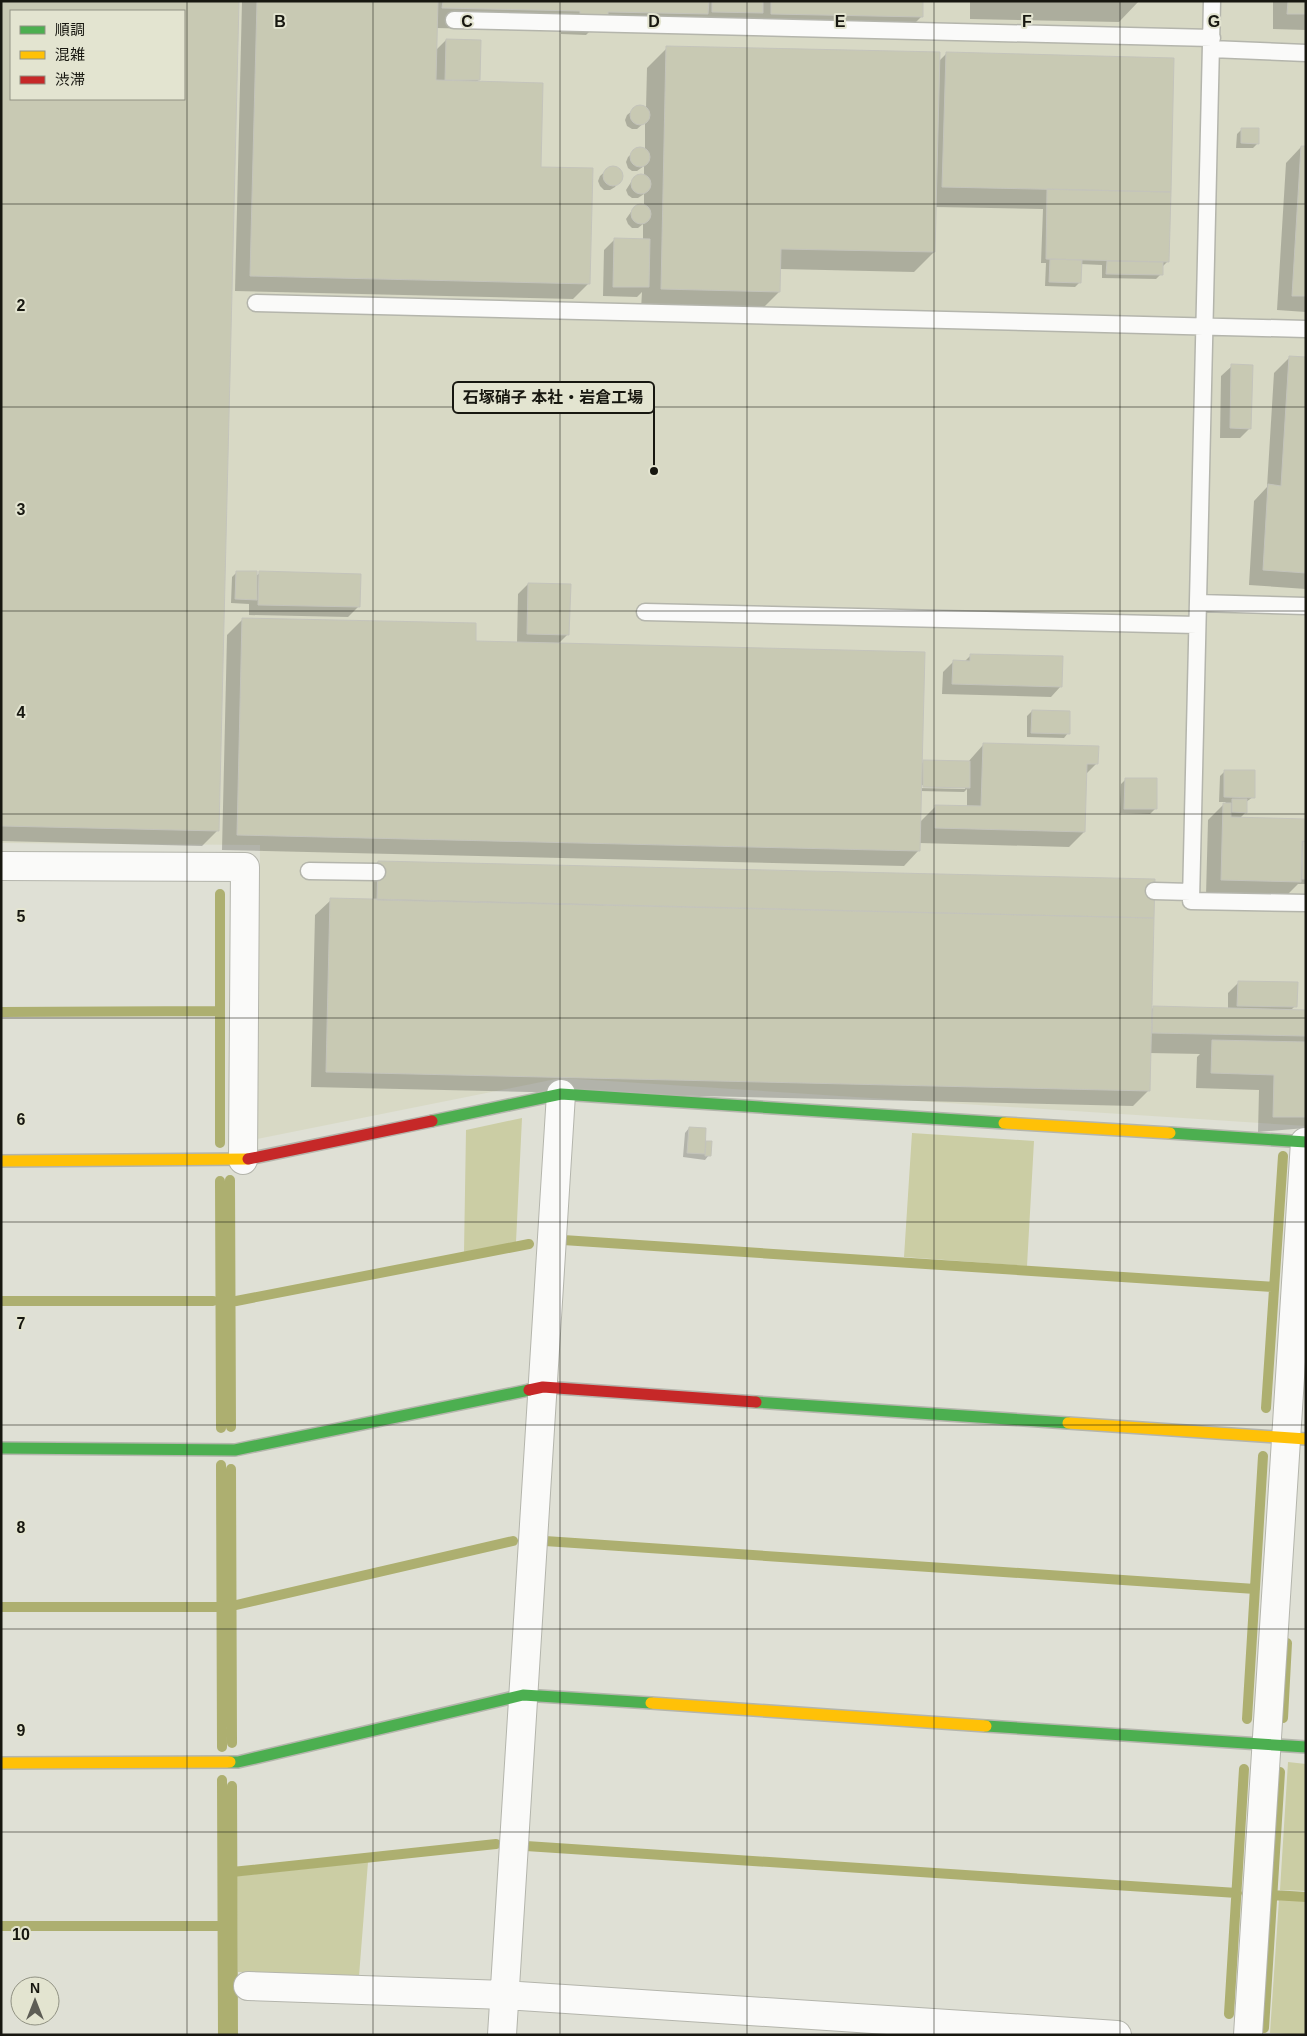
<svg xmlns="http://www.w3.org/2000/svg" width="1307" height="2036" viewBox="0 0 1307 2036" font-family="Arial,'Noto Sans JP',sans-serif">
  <style>
    .built { fill: #d8d9c5; fill-rule: evenodd }
    .green { fill: #cbcda4 }
    .shadow { fill: #0003; fill-rule: evenodd }
    .lines { fill: none; stroke-linecap: round; stroke-linejoin: round }
    .stream { stroke: #adaf70; stroke-width: 10 }
    .building { fill: #c8c9b3; stroke: #c4c4bb; fill-rule: evenodd }
    .lane-casing { stroke: #b4b5ac; stroke-width: 19 }
    .street-casing { stroke: #b4b5ac; stroke-width: 30 }
    .fast-casing { stroke: #b4b5ac; stroke-width: 14 }
    .slow-casing { stroke: #b4b5ac; stroke-width: 14 }
    .jam-casing { stroke: #b4b5ac; stroke-width: 14 }
    .lane { stroke: #fafaf9; stroke-width: 16 }
    .street { stroke: #fafaf9; stroke-width: 28 }
    .fast { stroke: #4caf50; stroke-width: 11 }
    .slow { stroke: #ffc107; stroke-width: 11 }
    .jam { stroke: #c62828; stroke-width: 11 }
    .grid { fill: none; stroke: #171710; stroke-width: 1; stroke-opacity: 0.55 }
    .grid-label { font-size: 16px; text-anchor: middle; font-weight: bold; fill: #171710; stroke: #e3e4d0; stroke-width: 4; stroke-linejoin: round; paint-order: stroke }
    .leader { fill: none; stroke: #171710; stroke-width: 2 }
    .callout-dot { fill: #171710; stroke: #e3e4d0; stroke-width: 2 }
    .callout { fill: #e3e4d0; stroke: #171710; stroke-width: 2 }
    .callout-label { font-size: 16px; text-anchor: middle; font-weight: bold; fill: #171710 }
  </style>
  <rect width="100%" height="100%" fill="#dfe0d5"/>
  <path class="built" d="M1 1H1306V1126L561 1078 257 1139 260 845 1 843ZM11 11H184V99H11Z"/>
  <path class="green" d="M522 1118 516 1242 464 1252 466 1130Z
    M912 1133 1034 1141 1027 1266 904 1257Z
    M1288 1762 1306 1764V1891L1280 1890Z
    M368 1862 359 1976 238 1972 237 1876Z
    M1279 1899 1306 1901V2035L1270 2033Z"/>
  <path class="shadow" d="M1 1H237L217 831 202 846 1 841ZM11 11H184V99H11Z
    M242 1H922V16L902 36 590 31 586 35 561 34V31L436 28 435 51 446 40 479 80 476 82 540 168 589 283 573 299 235 291Z
    M970 1H1139L1119 22 970 19Z
    M1273 1H1306V30L1273 29Z
    M667 48 939 61 946 54 1168 261 1163 266 1161 274 1156 279 1102 278V265L1080 264V282L1075 287 1045 286 1046 263H1041L1043 209 935 207 934 252 914 272 780 269 779 292 759 312 641 309 642 292 637 297 603 296 604 250 615 239 643 240V224L638 228H632L628 224 626 219 633 209 638 205H644V194L638 198H632L628 195 626 190 633 179 638 176H644V166L637 171H632L628 168 626 162 628 157 638 148 645 149V122L637 129H632L627 126 625 120 627 115 638 106 646 108 647 68Z
    M1242 129 1258 143 1253 148H1236L1237 134Z
    M1301 147 1306 148V312L1277 310 1286 163Z
    M610 167 620 171 622 176 615 187 610 190H604L600 186 598 181 600 176Z
    M1290 357 1306 358V589L1249 585 1254 501 1267 487 1274 373Z
    M1232 366 1250 428 1240 438H1220L1221 376Z
    M237 572 256 576 260 573 358 607 348 617 249 615V604L231 603 232 577Z
    M528 584 568 634 558 644 921 764 924 761 968 762 983 745 1097 763 1086 774 1084 832 1069 847 919 843V850L904 866 222 850 227 635 243 619 474 642 517 643 518 594ZM917 785 965 786V789L917 788ZM967 789V807L936 806 920 822V791L964 792Z
    M971 655 1061 686 1051 697 942 694 943 672 953 662H964Z
    M1032 711 1068 733 1064 738 1027 737V716Z
    M1225 771 1253 797 1246 802V812L1240 818 1306 820V884H1298L1285 897 1206 895 1208 820 1226 802H1219L1220 776Z
    M1126 779 1155 809 1150 814 1120 813 1121 784Z
    M378 862 1150 1011 1154 1007 1228 1009V993L1238 983 1295 1006 1291 1010 1306 1011V1128L1258 1132 1259 1090 1196 1088 1197 1057 1200 1054 1149 1053 1148 1091 1133 1106 311 1087 315 915 331 900 373 901V867Z
    M689 1128 704 1142 710 1143 709 1155 705 1160 683 1157 685 1133Z"/>
  <g class="lines">
    <path class="stream" d="M220 894V1143
      M1 1012 220 1011
      M230 1180 231 1427
      M220 1181 221 1428
      M563 1240 1274 1287
      M1 1301H213
      M231 1302 529 1244
      M1266 1408 1283 1156
      M221 1465 222 1747
      M231 1469 232 1743
      M545 1541 1255 1589
      M232 1606 513 1541
      M1 1607H221
      M1283 1718 1287 1643
      M1247 1719 1263 1456
      M222 1780 223 2035
      M232 1786 233 2035
      M526 1846 1237 1893
      M232 1872 496 1844
      M1273 1895 1306 1897
      M1 1926H223
      M1229 2014 1244 1769
      M1264 2028 1280 1772"/>
  </g>
  <path class="building" d="M1 1H239L219 831 1 826ZM11 11H184V99H11Z
    M257 1H438L436 80 543 83 541 167 593 168 590 284 250 276Z
    M443 1H709L708 14 608 12V15H580V11L442 8Z
    M712 1H763V13L712 12Z
    M771 1H923V17L771 14Z
    M1288 1H1306V14H1287Z
    M446 39 481 40 480 80H445Z
    M666 46 940 52 935 252 781 249 780 292 661 289Z
    M946 52 1174 58 1171 192 942 187Z
    M630 115a10 10 0 1 1 20 0a10 10 0 1 1-20 0Z
    M1241 128H1259V144L1241 143Z
    M1301 146H1306V296H1292Z
    M630 157a10 10 0 1 1 20 0a10 10 0 1 1-20 0Z
    M603 176a10 10 0 1 1 20 0a10 10 0 1 1-20 0Z
    M631 184a10 10 0 1 1 20 0a10 10 0 1 1-20 0Z
    M1047 189 1171 192 1169 262 1046 259Z
    M631 214a10 10 0 1 1 20 0a10 10 0 1 1-20 0Z
    M614 238 650 239 649 287H613Z
    M1050 259 1082 260 1081 283 1049 282Z
    M1107 261 1163 262V275L1106 274Z
    M1289 356 1306 357V573L1263 570 1268 484 1281 486Z
    M1231 364 1253 365 1251 429 1230 428Z
    M236 571H257V600L235 599Z
    M259 571 361 574 360 607 258 605Z
    M528 583 571 584 569 635 527 634Z
    M242 618 476 623V641L925 652 920 851 237 835Z
    M970 654 1063 656 1062 687 952 684 953 660 970 661Z
    M1032 710 1070 711V734L1031 733Z
    M983 743 1099 746 1098 764H1087L1085 832 935 828V805L981 806Z
    M923 760 970 761V788L923 787Z
    M1224 770H1255V798L1224 797Z
    M1125 778H1157V809H1124Z
    M1232 799H1247V813L1232 812Z
    M1223 803H1231V817L1306 819V841H1302L1301 882 1221 880Z
    M1303 842H1306V879H1302Z
    M378 861 1155 879 1154 918 377 900Z
    M330 898 1154 918 1150 1091 326 1072Z
    M1238 981 1298 982 1297 1007 1237 1006Z
    M1153 1006 1306 1010V1036L1152 1033Z
    M1212 1040 1306 1042V1117H1273L1274 1075 1211 1073Z
    M689 1127 706 1128 705 1154 687 1153Z
    M706 1141H712L711 1156H705Z"/>
  <g class="lines">
    <g class="lane-casing">
      <path id="lane" d="M1212 1 1191 901 1306 903
        M454 20 1212 38
        M1211 49 1306 53
        M256 303 1306 329
        M1198 603 1306 606
        M645 612 1197 625
        M309 871 377 872
        M1154 891 1191 892"/>
    </g>
    <g class="street-casing">
      <path id="street" d="M1 866 245 867 243 1160
        M248 1986 505 1995 1117 2035
        M502 2035 561 1094
        M1248 2035 1305 1142"/>
    </g>
    <g class="fast-casing">
      <path id="fast" d="M432 1121 561 1094 1004 1123
        M1170 1133 1306 1142
        M756 1402 1068 1423
        M1 1448 235 1450 529 1390
        M986 1726 1306 1747
        M230 1762H238L523 1695 651 1703"/>
    </g>
    <g class="slow-casing">
      <path id="slow" d="M1004 1123 1170 1133
        M1 1161 248 1159
        M1068 1423 1306 1439
        M651 1703 986 1726
        M1 1763 230 1762"/>
    </g>
    <g class="jam-casing">
      <path id="jam" d="M248 1159 432 1121
        M529 1390 543 1387 756 1402"/>
    </g>
    <use href="#lane" class="lane"/>
    <use href="#street" class="street"/>
    <use href="#fast" class="fast"/>
    <use href="#slow" class="slow"/>
    <use href="#jam" class="jam"/>
  </g>
  <path class="grid" d="M187 1V2035M373 1V2035M560 1V2035M747 1V2035M934 1V2035M1120 1V2035M1 204H1306M1 407H1306M1 611H1306M1 814H1306M1 1018H1306M1 1222H1306M1 1425H1306M1 1629H1306M1 1832H1306"/>
  <g class="grid-label">
    <text x="280" y="27">B</text>
    <text x="467" y="27">C</text>
    <text x="654" y="27">D</text>
    <text x="840" y="27">E</text>
    <text x="1027" y="27">F</text>
    <text x="1214" y="27">G</text>
    <text x="21" y="311">2</text>
    <text x="21" y="515">3</text>
    <text x="21" y="718">4</text>
    <text x="21" y="922">5</text>
    <text x="21" y="1125">6</text>
    <text x="21" y="1329">7</text>
    <text x="21" y="1533">8</text>
    <text x="21" y="1736">9</text>
    <text x="21" y="1940">10</text>
  </g>
  <path class="leader" d="M654 471L654 397"/>
  <circle class="callout-dot" cx="654" cy="471" r="5"/>
  <rect class="callout" x="453" y="382" width="201" height="31" rx="5"/>
  <g class="callout-label">
    <text x="553" y="403">石塚硝子 本社・岩倉工場</text>
  </g>
  <rect width="1307" height="2036" fill="none" stroke="#171710" stroke-width="5"/>
  <rect x="10" y="10" width="175" height="90" fill="#e3e4d0" stroke="#919283"/>
  <rect x="20" y="26" width="25" height="8" fill="#4caf50" stroke="#919283"/>
  <text x="55" y="35" font-size="15" fill="#171710">順調</text>
  <rect x="20" y="51" width="25" height="8" fill="#ffc107" stroke="#919283"/>
  <text x="55" y="60" font-size="15" fill="#171710">混雑</text>
  <rect x="20" y="76" width="25" height="8" fill="#c62828" stroke="#919283"/>
  <text x="55" y="85" font-size="15" fill="#171710">渋滞</text>
  <g transform="translate(35 2001)"><circle r="24" fill="#e3e4d0" stroke="#919283"/>
  <path d="M0-4L9 19L0 12L-9 19Z" fill="#5d5d55"/>
  <text y="-8" font-size="14" font-weight="bold" text-anchor="middle" fill="#171710">N</text>
  </g>
</svg>
